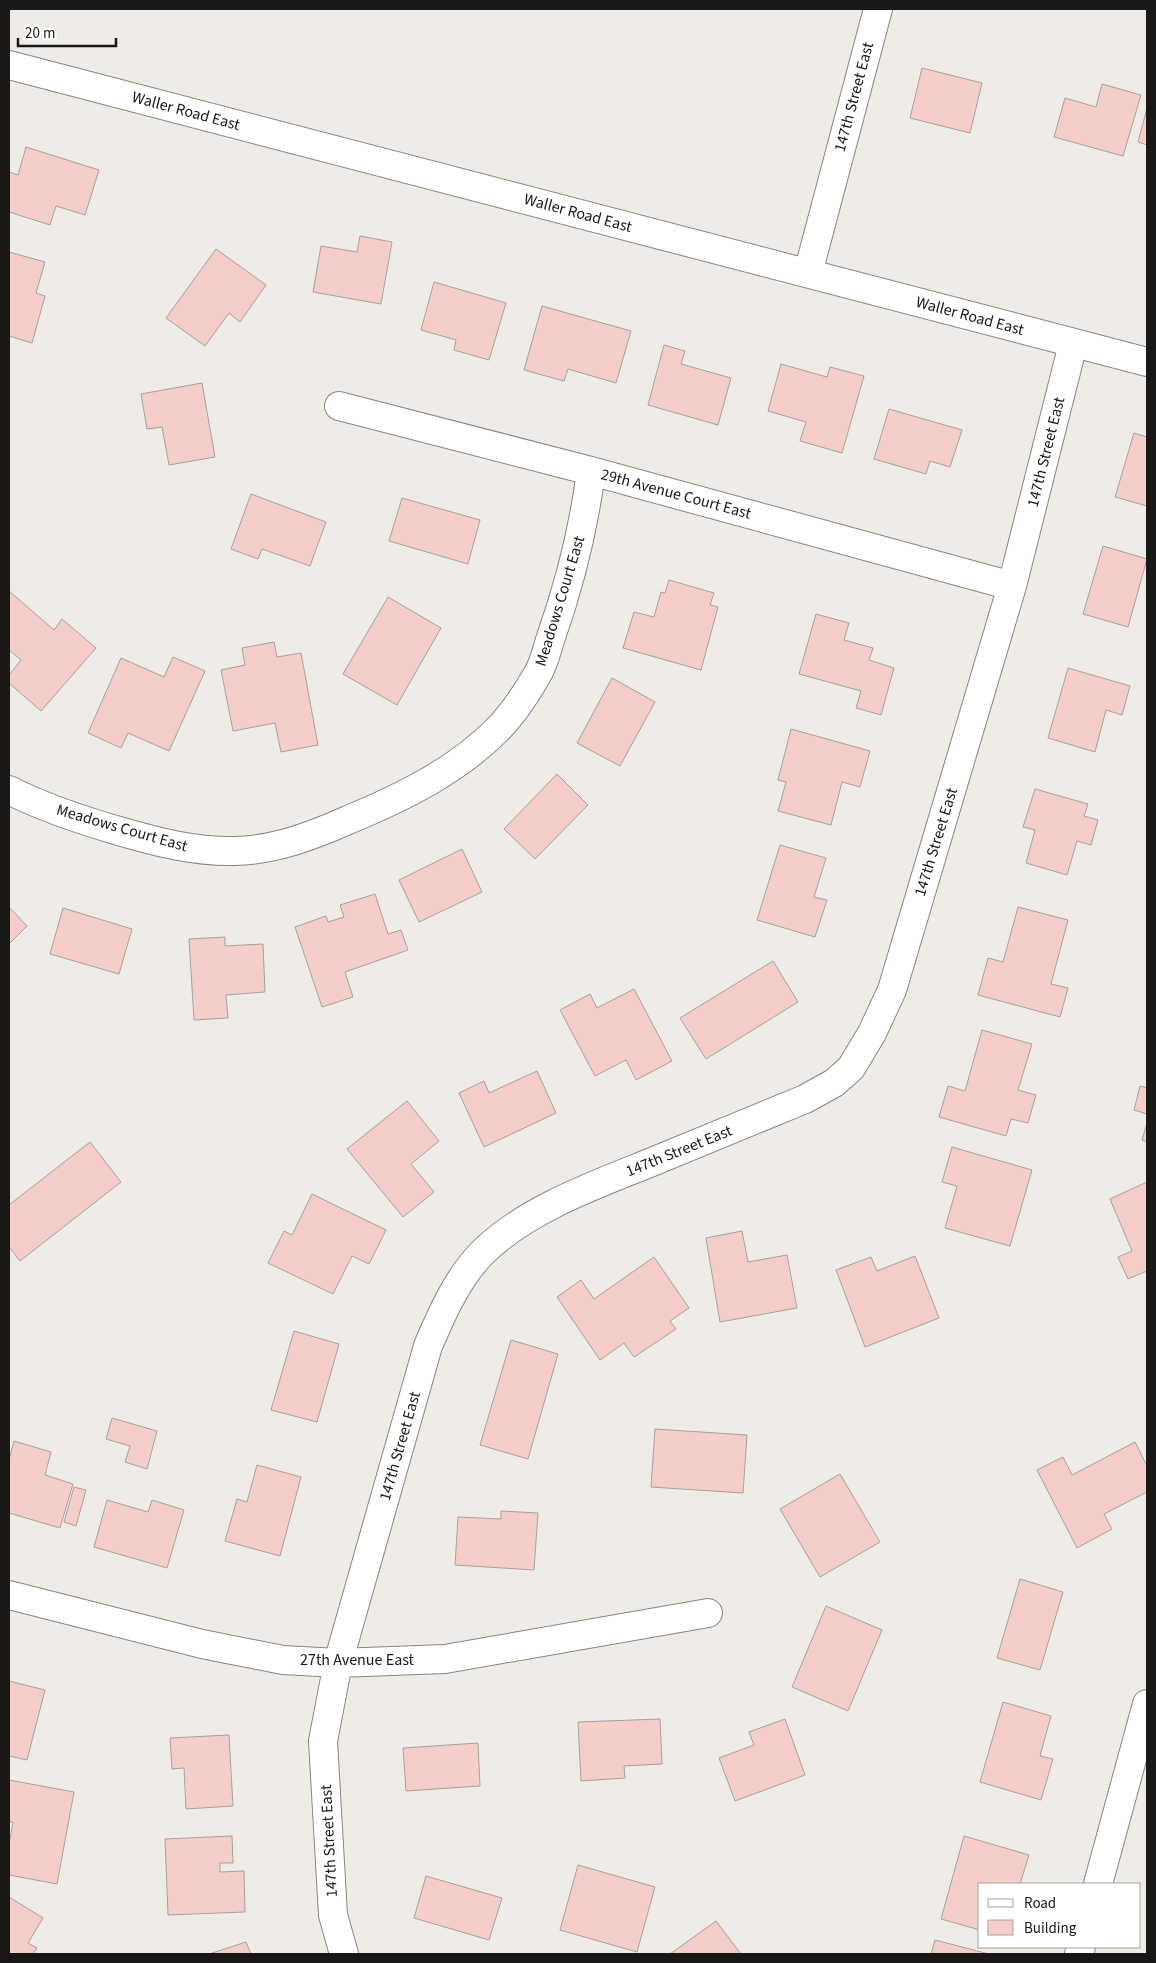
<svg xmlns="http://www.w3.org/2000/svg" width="1156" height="1963" viewBox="0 0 1156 1963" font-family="'Source Sans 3',sans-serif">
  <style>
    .building { fill: #f5cec9; stroke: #a6a1a0 }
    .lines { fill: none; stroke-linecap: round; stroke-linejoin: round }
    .minor-casing { stroke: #888582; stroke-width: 30 }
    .tertiary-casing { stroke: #888582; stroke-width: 30 }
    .minor { stroke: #fff; stroke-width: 28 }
    .tertiary { stroke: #fff; stroke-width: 28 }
    .labels { text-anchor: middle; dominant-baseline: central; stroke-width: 4.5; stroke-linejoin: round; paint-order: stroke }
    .street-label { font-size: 16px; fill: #191817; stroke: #fff }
  </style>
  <rect width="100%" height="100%" fill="#efece8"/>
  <path class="building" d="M922 68 982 83 970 133 910 118Z
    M1102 84 1141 95 1123 156 1054 137 1065 98 1096 107Z
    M1147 108V145L1138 142Z
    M26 147 99 170 85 215 56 206 50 225 9 212V172L18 175Z
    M360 236 392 242 381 304 313 292 321 246 357 252Z
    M216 249 266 285 240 322 229 313 205 346 166 318Z
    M9 252 45 262 36 293 45 296 32 343 9 336Z
    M434 282 506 303 489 360 454 350 456 340 421 330Z
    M542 306 631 331 616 383 568 369 564 381 524 370Z
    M664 345 685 351 681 364 731 378 718 425 648 405Z
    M781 364 827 377 830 367 864 376 842 453 800 441 806 422 768 411Z
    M202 383 215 457 169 465 162 427 147 429 141 394Z
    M889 409 962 430 950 467 930 461 926 474 874 459Z
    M1134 433 1147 437V506L1115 497Z
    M251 494 326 522 310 566 262 549 258 559 231 549Z
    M402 498 480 520 468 564 389 541Z
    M1103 546 1147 559 1128 627 1083 614Z
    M669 580 714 593 710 605 718 607 701 670 623 648 634 612 654 617 661 592 665 593Z
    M9 591 54 630 62 619 96 648 41 711 9 683V675L21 660 9 650Z
    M388 597 441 628 397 705 343 674Z
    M816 614 849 623 844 640 873 648 869 660 894 668 881 715 856 708 861 691 799 674Z
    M274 642 277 657 301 653 318 745 281 752 275 723 233 731 221 670 245 665 242 648Z
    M173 657 205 671 169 751 128 733 121 748 88 733 121 658 164 677Z
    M1068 668 1130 686 1122 715 1106 710 1095 752 1048 738Z
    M612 678 655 702 620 766 577 743Z
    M791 729 870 751 860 787 842 782 831 825 778 811 786 782 778 780Z
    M557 774 588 805 535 859 504 829Z
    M1035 789 1088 804 1084 816 1098 820 1091 845 1077 841 1067 875 1026 863 1035 830 1023 827Z
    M780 845 826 858 814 897 827 900 815 937 757 920Z
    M462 849 482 892 419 922 399 880Z
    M375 894 388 934 401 930 408 950 345 972 353 997 322 1007 295 927 326 916 328 922 344 917 340 905Z
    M9 907 27 926 9 944Z
    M1018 907 1068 920 1051 984 1068 988 1060 1017 978 995 988 958 1003 962Z
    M63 908 132 929 119 974 50 954Z
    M225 937V946L263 944 265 992 226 995 228 1018 194 1020 189 939Z
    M773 961 798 1002 706 1059 680 1018Z
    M634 989 672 1061 636 1080 626 1060 595 1076 560 1010 590 994 597 1008Z
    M982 1030 1032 1044 1018 1090 1036 1095 1028 1123 1011 1119 1006 1136 939 1117 948 1086 965 1091Z
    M537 1071 556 1113 484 1147 459 1093 484 1081 489 1093Z
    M1140 1086 1147 1088V1114L1134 1110Z
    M407 1101 439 1141 411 1164 434 1192 403 1217 347 1149Z
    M1147 1123V1142L1142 1140Z
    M90 1142 121 1182 20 1261 9 1247V1205Z
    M952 1147 1032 1170 1010 1246 945 1228 957 1186 942 1182Z
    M1147 1182V1271L1128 1279 1118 1257 1132 1251 1110 1199Z
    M312 1194 386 1230 369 1264 352 1256 333 1294 268 1263 284 1231 292 1235Z
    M742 1231 748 1262 787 1255 797 1308 720 1322 706 1238Z
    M915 1256 939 1318 865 1347 836 1270 871 1257 877 1271Z
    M654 1257 689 1308 670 1321 676 1329 634 1357 624 1343 600 1360 557 1297 581 1280 594 1299Z
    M294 1331 339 1344 317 1422 271 1410Z
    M511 1340 558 1354 528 1459 480 1445Z
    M112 1418 157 1431 147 1469 125 1462 130 1446 106 1439Z
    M655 1429 747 1435 743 1493 651 1487Z
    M14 1441 51 1452 45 1475 73 1484 60 1528 9 1513V1460Z
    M1135 1442 1147 1466V1492L1104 1514 1112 1529 1077 1548 1037 1470 1063 1457 1072 1475Z
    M257 1465 301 1477 280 1556 225 1541 237 1499 247 1502Z
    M840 1474 880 1542 820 1577 780 1509Z
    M74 1487 86 1490 76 1526 64 1522Z
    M107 1500 148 1512 152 1500 184 1510 167 1568 94 1547Z
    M501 1511 538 1513 534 1570 455 1565 458 1517 501 1519Z
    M1020 1579 1063 1592 1040 1670 997 1658Z
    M826 1606 882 1630 848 1711 792 1687Z
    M9 1681 45 1690 27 1760 9 1756Z
    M1003 1702 1051 1716 1040 1756 1053 1759 1041 1800 980 1782Z
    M660 1719 662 1764 624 1766 625 1778 581 1781 578 1722Z
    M785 1719 805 1775 735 1801 719 1758 754 1745 749 1732Z
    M229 1735 233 1806 186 1809 184 1768 172 1769 170 1738Z
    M478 1743 480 1786 406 1791 403 1748Z
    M9 1780 74 1792 57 1884 9 1875V1845L13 1822H9Z
    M232 1836 233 1863H220V1872L244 1871 245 1912 168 1915 165 1839Z
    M964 1836 1029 1855 1020 1884H980V1930L941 1919Z
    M578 1865 655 1887 637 1952 560 1930Z
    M426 1876 502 1898 489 1940 414 1918Z
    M9 1897 43 1918 28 1943 37 1948 33 1954H9Z
    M716 1921 741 1954H670Z
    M935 1940 989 1954H931Z
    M246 1942 251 1954H209Z"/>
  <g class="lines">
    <g class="minor-casing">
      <path id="minor" d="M808 273 878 9
        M339 406 591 471 1012 586
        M9 790C44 808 81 820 119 831 157 842 195 852 235 851 275 850 312 836 348 820 401 798 455 772 497 730 513 714 526 694 537 675 544 664 547 649 551 637 570 583 584 527 591 471
        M9 1595 202 1644 283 1660 338 1663 445 1659 708 1613
        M1098 1884 1147 1704
        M344 1954 333 1915 323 1741 338 1663 428 1346C442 1313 458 1277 483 1252 526 1210 592 1186 647 1164 699 1143 752 1121 805 1099L834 1083 851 1068 872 1033 892 990 1012 586 1073 344
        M1079 1954 1081 1947"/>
    </g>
    <g class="tertiary-casing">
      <path id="tertiary" d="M9 65 1147 362"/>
    </g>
    <use href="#minor" class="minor"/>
    <use href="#tertiary" class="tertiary"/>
  </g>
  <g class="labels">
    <g class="street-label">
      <text transform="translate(854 97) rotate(-75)">147th Street East</text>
      <text transform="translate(186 111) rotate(15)">Waller Road East</text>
      <text transform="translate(578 213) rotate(15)">Waller Road East</text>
      <text transform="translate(970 316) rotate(15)">Waller Road East</text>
      <text transform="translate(1046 452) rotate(-76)">147th Street East</text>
      <text transform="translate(676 494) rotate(15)">29th Avenue Court East</text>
      <text transform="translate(560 601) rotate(-73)">Meadows Court East</text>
      <text transform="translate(122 828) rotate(16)">Meadows Court East</text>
      <text transform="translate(936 842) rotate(-73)">147th Street East</text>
      <text transform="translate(679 1151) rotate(-22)">147th Street East</text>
      <text transform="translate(400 1446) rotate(-74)">147th Street East</text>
      <text x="357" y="1660">27th Avenue East</text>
      <text transform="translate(329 1841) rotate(-93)">147th Street East</text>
    </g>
  </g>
  <rect width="1156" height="1963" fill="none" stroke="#191817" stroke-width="20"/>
  <rect x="978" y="1883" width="162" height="65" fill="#ffffff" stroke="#a3a3a2"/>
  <rect x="988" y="1899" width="25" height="8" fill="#ffffff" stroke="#a3a3a2"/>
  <text x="1024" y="1908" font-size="15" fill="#191817">Road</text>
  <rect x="988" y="1920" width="25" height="15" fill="#f5cec9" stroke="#a3a3a2"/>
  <text x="1024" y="1933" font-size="15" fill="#191817">Building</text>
  <path d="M18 38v8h98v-8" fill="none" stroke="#191817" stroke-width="2.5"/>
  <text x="25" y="38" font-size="15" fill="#191817" stroke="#ffffff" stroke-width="4" paint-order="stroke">20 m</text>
</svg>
